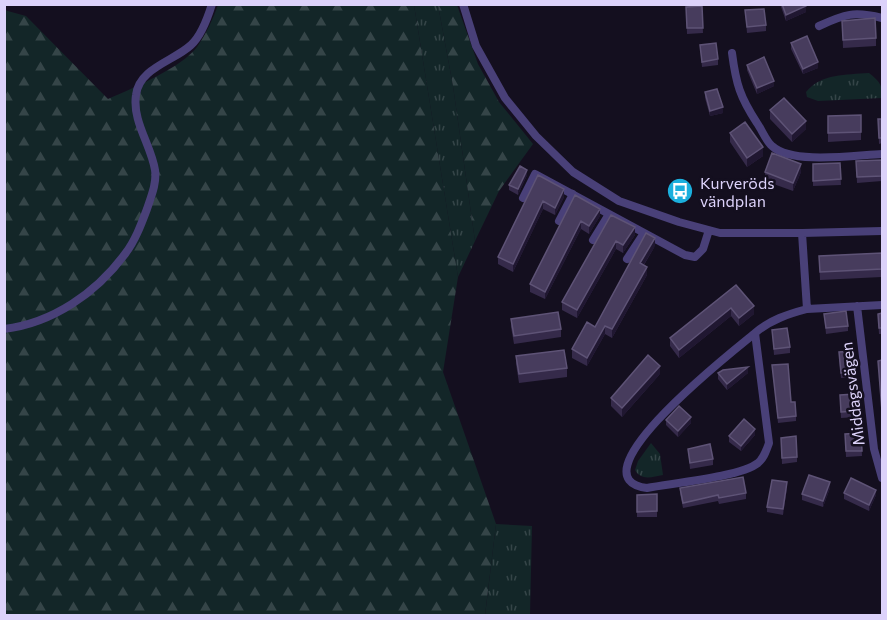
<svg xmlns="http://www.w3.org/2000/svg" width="887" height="620" viewBox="0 0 887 620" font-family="Commissioner,sans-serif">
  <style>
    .grass { fill: url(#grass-tufts) }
    .forest { fill: url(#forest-firs) }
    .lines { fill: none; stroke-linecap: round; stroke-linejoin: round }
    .minor { stroke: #494078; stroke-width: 8 }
    .wall { fill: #352a4a }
    .shaded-wall { fill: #201731 }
    .building { fill: #473c5d; stroke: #5e5376; stroke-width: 1.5 }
    .labels { text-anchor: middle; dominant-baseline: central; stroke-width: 5; stroke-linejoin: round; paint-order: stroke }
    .poi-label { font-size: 16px; fill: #dcd2fa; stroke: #140f1f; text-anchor: start }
    .street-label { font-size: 16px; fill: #dcd2fa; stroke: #140f1f }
  </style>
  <defs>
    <pattern id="grass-tufts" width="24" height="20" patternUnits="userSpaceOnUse" patternTransform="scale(1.5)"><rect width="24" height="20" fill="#132628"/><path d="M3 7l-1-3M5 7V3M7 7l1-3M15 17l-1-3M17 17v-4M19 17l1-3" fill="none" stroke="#354548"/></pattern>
    <pattern id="forest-firs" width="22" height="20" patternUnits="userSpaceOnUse" patternTransform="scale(1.5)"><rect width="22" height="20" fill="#132628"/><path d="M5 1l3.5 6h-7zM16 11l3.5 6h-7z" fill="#354548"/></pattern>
  </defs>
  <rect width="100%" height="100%" fill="#140f1f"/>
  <path class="grass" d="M414 5H438L453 86 475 241 458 277Z
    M869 73C879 81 883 85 882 98L818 101 807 97 806 92C822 73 846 75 869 73Z
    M651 443 660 454 663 475C652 477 641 481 635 470L638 461Z
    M496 524 532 526 530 615 485 616Z"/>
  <path class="forest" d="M218 5H414L458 277 443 372 496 524 485 615H5L4 10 26 16 108 99C133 88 181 68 197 47 206 34 213 19 218 5Z
    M438 5H457L478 64 499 102 533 144 499 191 475 241 453 86Z"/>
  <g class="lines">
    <path class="minor" d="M463 4 476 46 505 98 536 136 573 172 619 201 679 222 720 233H802L882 231
      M819 26C845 14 854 11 882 18
      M732 53C736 84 740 97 757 123 762 130 766 141 772 146 792 165 856 155 882 154
      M523 198 535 174 685 255 695 257 703 249 709 230
      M559 221 573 194
      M593 240 609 214
      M627 259 644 233
      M857 306 874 449 882 478
      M807 309 882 305
      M4 329C53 323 96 293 125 254 135 241 141 225 147 209 151 197 157 183 155 170 151 145 132 121 136 95 139 68 174 61 191 45 201 36 208 17 212 4
      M755 333C737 348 569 478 647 488 673 483 740 477 758 463 764 458 766 451 769 443L755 333C770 320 788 314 807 309L802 233"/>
  </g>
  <path class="wall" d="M780 4H805L806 12 786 21Z
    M702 6 703 33 687 34 686 7Z
    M745 10 766 25V31L747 33Z
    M842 21 876 38V46L843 48Z
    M791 43 818 68 803 74 791 49Z
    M700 45 718 59V65L702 67Z
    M747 65 774 86 757 94 747 70Z
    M705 92 723 113 710 116 705 98Z
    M770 110 806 129 792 142 770 119Z
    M861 115V140L828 142V116Z
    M878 119H882V143L879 144Z
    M730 133 763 156 747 167 730 142Z
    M882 160V181L857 183 856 161Z
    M840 163 841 185 813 186V164Z
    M765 172H801L793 191 765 181Z
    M527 175 518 195 509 190V185Z
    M538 175 564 197 555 215 543 209 513 272 498 264V257Z
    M575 195 600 216 589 234 581 229 545 299 530 292V284Z
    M611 215 635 235 623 253 616 249 577 318 562 310V302Z
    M655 246 644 265 647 275 612 338 605 334 587 366 572 358V349L595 327Z
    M882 253V277L820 280 819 256Z
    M736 285 754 314 739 326 731 316 679 358 670 346V338Z
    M882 313V334H879L878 319Z
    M824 314 848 326V331L826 334Z
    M511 319 561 329V337L514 344 511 327Z
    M772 330 790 347V353L774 355Z
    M516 356 567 368V377L519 383 516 364Z
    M839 357 855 372V377L841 378Z
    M772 365 791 402 796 416V421L778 423Z
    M718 373H748L727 390 718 379Z
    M660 374 622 417 611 406V398Z
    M840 400 857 411V417L841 418Z
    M666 420 691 423 678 437 666 425Z
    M861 433 862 456 846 457 845 434Z
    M755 435 741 451 729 442V436Z
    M781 438 797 457V462L782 464Z
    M688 449 713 459V465L690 469Z
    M680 488 746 493V499L719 504 718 501 683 508 680 493Z
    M787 488 783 515 767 512V507Z
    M830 488 823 507 802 500V494Z
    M844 493 876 495 869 511 844 499Z
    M657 494V517H637V495Z"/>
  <path class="shaded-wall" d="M806 6V12L786 21V15Z
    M818 62V68L803 74V69Z
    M774 81V86L757 94V88Z
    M723 107V113L710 116V111Z
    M806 121V129L792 142V134Z
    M763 147V156L747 167V158Z
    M801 164V172L793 191V183Z
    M527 170V175L518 195V189Z
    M564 189V197L555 215V208Z
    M543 201V209L513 272V264Z
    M600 209V216L589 234V226Z
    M581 221V229L545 299V292Z
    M635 227V235L623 253V245Z
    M655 238V246L640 271V263Z
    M616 241V249L577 318V310Z
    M647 267V275L612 338V329Z
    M754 306V314L739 326V318Z
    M731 308V316L679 358V350Z
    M605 326V334L587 366V358Z
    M660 366V374L622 417V408Z
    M748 367V373L727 390V384Z
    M691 417V423L678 437V431Z
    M755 429V435L741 451V446Z
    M787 482V488L783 515V509Z
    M830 482V488L823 507V501Z
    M876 490V495L869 511V505Z"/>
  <path class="building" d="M782 4H805L806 6 786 15Z
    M702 6 703 28H687L686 7Z
    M764 9 766 25 747 27 745 10Z
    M875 18 876 38 843 40 842 21Z
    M807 36 818 62 803 69 791 43Z
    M716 43 718 59 702 62 700 45Z
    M764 57 774 81 757 88 747 65Z
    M717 89 723 107 710 111 705 92Z
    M784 98 806 121 792 134 770 110Z
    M861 115V132L828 133V116Z
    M878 119H882V138H879Z
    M745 122 763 147 747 158 730 133Z
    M772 153 801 164 793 183 765 172Z
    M882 160V176L857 177 856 161Z
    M840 163 841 179 813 181V164Z
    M520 166 527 170 518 189 509 185Z
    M538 175 564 189 555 208 543 201 513 264 498 257Z
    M575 195 600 209 589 226 581 221 545 292 530 284Z
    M611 215 635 227 623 245 616 241 577 310 562 302Z
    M646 233 655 238 640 263 647 267 612 329 605 326 587 358 572 349 587 322 595 327Z
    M882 253V269L820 272 819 256Z
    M736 285 754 306 739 318 731 308 679 350 670 338Z
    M846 311 848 326 826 328 824 314Z
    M558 312 561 329 514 336 511 319Z
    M882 313V328H879L878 314Z
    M787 328 790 347 774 349 772 330Z
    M564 350 567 368 519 374 516 356Z
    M854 351 855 372 841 373 839 352Z
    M648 355 660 366 622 408 611 398Z
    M882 360V411L878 361Z
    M788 364 791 402H795L796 416 778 418 772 365Z
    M748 367 727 384 718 373 723 370Z
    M855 394 857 411 841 412 840 395Z
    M679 406 691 417 678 431 666 420Z
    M744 419 755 429 741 446 729 436Z
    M861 433 862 451H846L845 434Z
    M796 436 797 457 782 458 781 438Z
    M710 444 713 459 690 463 688 449Z
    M809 475 830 482 823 501 802 494Z
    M743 477 746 493 719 498 718 495 683 503 680 488Z
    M851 478 876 490 869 505 844 493Z
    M772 480 787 482 783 509 767 507Z
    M657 494V511L637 512V495Z"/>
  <defs>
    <g id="bus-disc" transform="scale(1.35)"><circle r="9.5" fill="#1bafdd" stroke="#140f1f"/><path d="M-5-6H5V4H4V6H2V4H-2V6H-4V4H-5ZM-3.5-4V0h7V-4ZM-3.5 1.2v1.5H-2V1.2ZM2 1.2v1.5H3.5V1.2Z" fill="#fff"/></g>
  </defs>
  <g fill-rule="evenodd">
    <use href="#bus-disc" x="680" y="191"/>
  </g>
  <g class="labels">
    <g class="poi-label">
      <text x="700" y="182">Kurveröds<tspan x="700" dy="18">vändplan</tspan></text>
    </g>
    <g class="street-label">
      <text transform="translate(852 394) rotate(-97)">Middagsvägen</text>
    </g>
  </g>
  <rect width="887" height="620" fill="none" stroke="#dcd2fa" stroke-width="12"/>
</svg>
